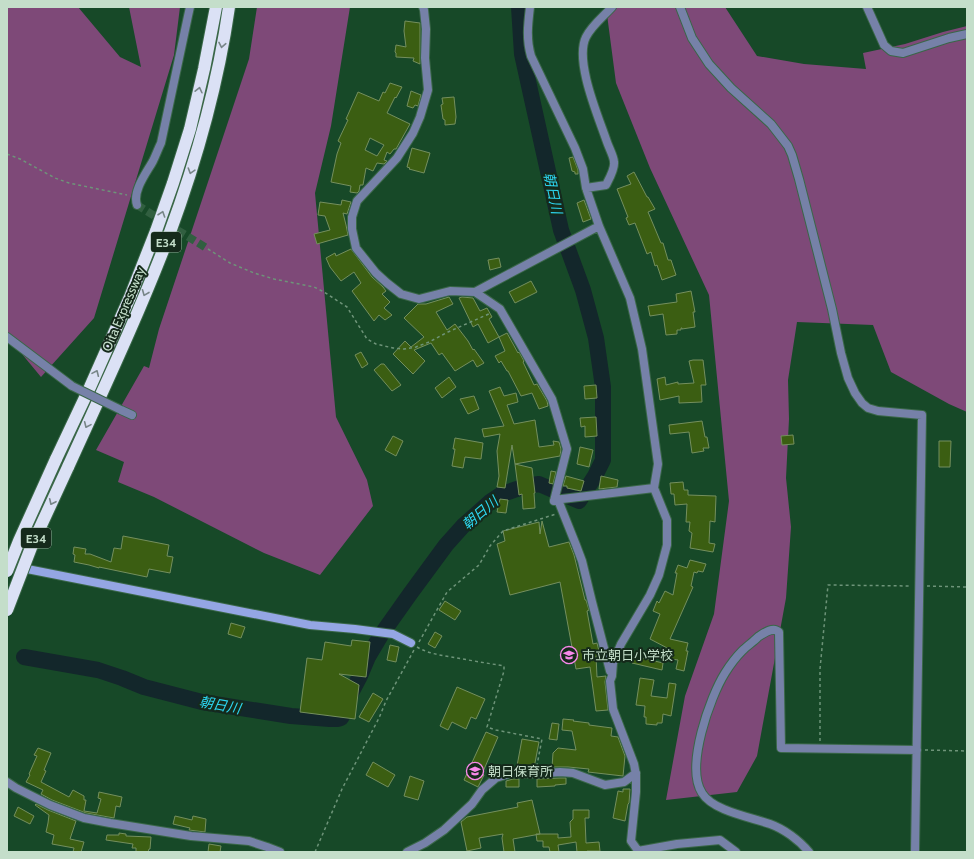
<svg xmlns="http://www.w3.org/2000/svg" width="974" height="859" viewBox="0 0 974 859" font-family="Cabin,'Noto Sans JP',sans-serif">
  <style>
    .green { fill: #7e4978 }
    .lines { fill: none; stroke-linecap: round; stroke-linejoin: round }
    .river { stroke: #13272b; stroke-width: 16 }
    .building { fill: #3b5e12; stroke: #748f5e; fill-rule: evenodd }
    .street-tunnel { stroke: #315f40; stroke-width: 8; stroke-dasharray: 8 4; stroke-linecap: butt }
    .street-casing { stroke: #3a6748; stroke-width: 10 }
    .secondary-casing { stroke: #3a6748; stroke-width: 10 }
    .highway-casing { stroke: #3a6748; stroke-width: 14 }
    .path { stroke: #6e9479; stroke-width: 1.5; stroke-dasharray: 3 3; stroke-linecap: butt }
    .street { stroke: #7681a8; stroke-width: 8 }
    .secondary { stroke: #94a6e4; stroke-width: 8 }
    .highway { stroke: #dbe1f5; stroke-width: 12 }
    .street-bridge-casing { stroke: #3a6748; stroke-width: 10; stroke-linecap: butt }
    .highway-bridge-casing { stroke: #3a6748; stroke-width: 14; stroke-linecap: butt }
    .street-bridge { stroke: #7681a8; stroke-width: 8 }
    .highway-bridge { stroke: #dbe1f5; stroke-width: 12 }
    .oneway { stroke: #788688 }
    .labels { text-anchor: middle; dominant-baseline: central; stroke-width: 4; stroke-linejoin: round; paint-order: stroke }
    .shield { fill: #152a1b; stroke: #90a896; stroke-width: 1 }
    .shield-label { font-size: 12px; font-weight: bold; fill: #c4deca }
    .street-label { font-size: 13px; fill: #c4deca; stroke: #152a1b }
    .poi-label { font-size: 13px; fill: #c4deca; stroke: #152a1b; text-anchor: start }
    .water-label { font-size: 14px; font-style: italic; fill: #2dd6f1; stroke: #152a1b }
  </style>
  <rect width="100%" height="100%" fill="#174928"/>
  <path class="green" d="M7 7H78L120 57 141 67 129 7H180L174 55 94 318 41 377 7 336Z
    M257 7H350L331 126 315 193 336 417 367 480 373 506 320 575 264 553 154 497 118 482 124 462 96 450 144 366 149 368 159 329 249 59Z
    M606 7H725L757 56 804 64 866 69 863 53 905 44 943 32 967 26V412L949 404 891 372 873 325 797 322 788 380 789 419 786 478 791 527 786 598 757 756 737 792 666 800 685 696 714 614 729 501 709 295 650 168 616 83Z"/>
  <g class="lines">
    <path class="river" d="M24 657 98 670 122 678 144 687 202 702 291 716 330 719H338L341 718 347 707 351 693 360 676 368 657 381 635 410 594 446 545 463 526 490 502 502 494 526 486 539 484 579 501 595 476 603 460V387L596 338 583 290 561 230 522 54 519 7"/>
  </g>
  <path class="building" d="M405 21 420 23V64L413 61 414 58 396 57V53L395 52 396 45 406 47 404 31Z
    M390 83 402 87 396 98 395 97 387 113 410 124 396 149H394L390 154 387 152 384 160 387 161 384 164 377 163 373 171 366 168 363 185H360L359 191 357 193 350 192 351 186 331 182 337 154 341 143 338 141 348 120 346 119 358 92 379 101 383 92 385 93ZM370 138 384 145 377 156 365 150Z
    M411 91 421 95 418 106 415 105 413 108 407 106Z
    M454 97 456 117 455 124 445 125V120L443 119 441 105 443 104 442 98Z
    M412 148 430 153 424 173 409 169 410 168 407 167Z
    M573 157 578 170V174H575V172L572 171 569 158Z
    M634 172 647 197H648L655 209 648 212 661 243H663L668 260H671L676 275 662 280 657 265 655 266 651 252 647 254 635 223 629 225 626 218 628 217 617 189 631 184 627 176Z
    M342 200 351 202 347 214 343 213 346 225 348 235 317 244 314 234 330 230 325 216 318 215 320 202 341 205Z
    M584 200 591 219 583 222 577 203Z
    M351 249 372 277 383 287 386 291 382 294 390 302 384 308 392 315 385 320 379 315 374 321 352 291 361 283 354 272 341 281 330 267 326 258 335 253 336 256Z
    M499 258 501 267 490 270 488 260Z
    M531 281 537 292 515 303 509 292Z
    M691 291 695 312H693L695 327 682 329V328H681V330H677V334L666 335 663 314 650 316 648 306 677 302 676 294Z
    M449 297 453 304 436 312 447 330 455 324 468 341 473 350 474 349 484 363 477 367 473 360 455 371 442 353 439 355 431 343 414 350 425 361 413 374 393 354 405 341 411 347 424 337 404 318 418 304H426Z
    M462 297 473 298 480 311 487 308 492 317 489 319 499 337 488 343 478 324 473 327 459 298Z
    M507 333 518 353 519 352 524 361 523 362 534 385 537 384 547 401 548 406 539 409 532 393 521 396 508 371H507L501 361 499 363 495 356 505 351 499 337Z
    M361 352 368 364 362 368 355 355Z
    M693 360H703L706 385H701L702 402 679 403V396L660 400 657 379 665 377 666 385 678 382V384L694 383 689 361Z
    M381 364H384L401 385 392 391 374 370Z
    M449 377 456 387 442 398 435 388Z
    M596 385 597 398 585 399 584 386Z
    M500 387 504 396 516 393 518 402 507 405 514 424 535 420 539 447 554 445 553 441 559 442 561 449 560 456 515 464 512 445 505 488 497 487 499 476 497 451 500 434 484 437 482 429 504 426 489 391Z
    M474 396 479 409 468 414 460 399Z
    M596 417 597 436 585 437V426L581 427 580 418Z
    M702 421 705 437H707L709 448H703L704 451 692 453 689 432 670 434 669 425Z
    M793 435 794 444 782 445 781 436Z
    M393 436 403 441 396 456 385 450Z
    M455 438 483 443 481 459 465 457 463 468 452 466 455 449H453Z
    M939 441H951L950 467H939Z
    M580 447 593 450 589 467 577 464Z
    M515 464 532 468 535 493H534L535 508 523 509 522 494 519 495Z
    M551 471 556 472 553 484 549 483Z
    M566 476 584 481 581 491 567 488V486H563Z
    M601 476 618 480 617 487 599 489Z
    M683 482 684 490H688V495L716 496 715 522 710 521 709 543 715 544 713 552 690 548 692 533 689 531 690 522H686L687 504 675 505 674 494H671L670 483Z
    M500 499 508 500 506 513 497 512Z
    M542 521 549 547 569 542 574 555 585 600H586L589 610 587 611 593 644 597 643 600 655 596 656 597 677 606 676 605 682 608 710 596 711 590 667 576 669 560 582 510 595 497 544 505 541 503 531 539 522 540 534Z
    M123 536 169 545 167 556 173 557 170 573 149 569 147 577 99 567V568L89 565 74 562 75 555 73 554 74 547 86 549 85 554H90L111 562 114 548 121 549Z
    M690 560 706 564 703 572 698 571 697 573 694 572 691 586 693 587 670 639 688 643 686 651H688L684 671 676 669 678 660 671 659 673 651 650 639 660 614 653 611 657 601 659 603 665 591 673 595 677 573H675L678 565 687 568Z
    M445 601 461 611 455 620 439 610Z
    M231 623 245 627 241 638 228 634Z
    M435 632 442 636 435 648 428 644Z
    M352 640 370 642 366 677 339 674 359 685 355 719 300 712 307 658 322 660 325 642 351 646Z
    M390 645 399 647 396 662 387 660Z
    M634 656 663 663 662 670 632 663Z
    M640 678 654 680 651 696 667 698 669 683 676 684 671 716 663 714 662 723H657V725L646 724V717H644L645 706 636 705Z
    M457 687 485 699 476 719 471 717 466 729 452 722 448 730 440 726Z
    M373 693 383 699 369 722 359 717Z
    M563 719 574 720 573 721 589 723V725L612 728 611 736 618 737 625 756 623 776 588 772 589 769 568 767H552L553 753 558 748 576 750 572 731 562 730Z
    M552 723 559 724 557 740 549 739Z
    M486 732 498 737 482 774 484 775 478 787 464 780Z
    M522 739 539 742 534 768 517 766Z
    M38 748 51 753 44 770 46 771 41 782 69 797 73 790 84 796V800H86L84 811 97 813 101 799 98 798 99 792 122 797 120 807 116 806 114 818 86 813 52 800 41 794 43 790 26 782 30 775 29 774 37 756 34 755Z
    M373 762 395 775 388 787 366 775Z
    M410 776 424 781 418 800 404 796Z
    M560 778H566V784L555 785V786L537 787V779Z
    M513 779H519V787H506V781Z
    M623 789H630L629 803 628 804 625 821 613 818 618 791 623 792Z
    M532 800 540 834 513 839 515 852H504L502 838 503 834 479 838 481 848 467 851 461 822 467 817 518 807 517 803Z
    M36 804 48 810 76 821 70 839 84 842 81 852H73L74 848 52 844 54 835 46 832 48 823 49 815 35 805Z
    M18 807 34 816 30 824 14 816Z
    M573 810H589V818H585L586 843 599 842 600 851H587V852H577L576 842 558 845 559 852H550L549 847H543V841H537L536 834H558V838L571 837 570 822 573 819Z
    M175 816 192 820 193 816 206 819 205 832 189 830 190 828 173 824Z
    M119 833 126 834V836L151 837 150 849H149L148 852H136V848H132L133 844 106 840 107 835H119Z
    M209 844 221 846 220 852H208Z"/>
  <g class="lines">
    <path class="street-tunnel" d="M137 205 208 249"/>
    <g class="street-casing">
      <path id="street" d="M423 7 424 10 426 29 425 58 428 90 420 117 413 133 397 158 357 201 352 217V229L356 248 376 273 387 283 401 294 419 299 450 291 475 292 500 309 552 399 567 449 554 501
        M530 7C528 24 526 39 531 56L575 148 583 169 586 188 599 226 630 298 642 349 658 464 654 488 667 520V545L659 575 650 595 621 644 613 663 612 676 610 681 613 709 634 764 636 775V792L631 841 639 852
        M680 7 692 38 709 64 731 88 771 124 788 146 792 155 799 179 832 309 841 353 848 378 855 393 862 403 868 408 878 411 922 415 915 852
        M867 7 884 45 891 51 903 53 949 38 967 34
        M586 188 606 185C609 179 615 169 614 162 614 157 609 148 607 142 599 118 574 61 586 37 592 25 603 17 612 7
        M137 205C132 191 147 172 153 161 156 155 158 149 161 143L188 16 190 7
        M475 292 599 226
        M7 337 72 386
        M121 410 132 415
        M558 500 576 545 582 561 592 602 610 671
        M554 501 562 499 654 488
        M7 782 16 788 50 805 84 818 110 823 191 836 249 841 267 847 280 852
        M638 851 677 844 720 840 736 852
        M407 852 425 843 444 830 472 804 482 790 496 778 512 773 536 774 560 772 573 773 605 785 624 782 636 773
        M809 852C799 840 784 829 770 824 750 817 713 811 702 793 685 767 710 697 725 673 730 665 736 657 742 651 747 646 753 642 758 637 764 633 773 626 779 632L781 748 917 750"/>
    </g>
    <g class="secondary-casing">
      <path id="secondary" d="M7 565 310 625 355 629 393 634 411 643"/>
    </g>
    <g class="highway-casing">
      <path id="highway" d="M56 459 90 387 130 297 156 231 173 183 190 129 204 69 216 7
        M68 467C103 390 139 314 169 235 196 162 218 84 229 7"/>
    </g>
    <path class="path" d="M7 154 20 159 55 178 69 183 127 195
      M208 249 230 263 254 273 274 279 314 287 324 292 347 307 367 339 376 344 393 348 404 349 416 347 429 342 448 332 491 313
      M927 586 967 587
      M419 642 447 592 479 565 490 546 503 531 556 514
      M417 647C427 653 439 655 451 657 468 660 486 663 504 666V671L487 727 496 730 542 739 537 765
      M820 741V669L828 585 911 586
      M925 750 967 751
      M315 852 342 789 379 718 386 701 414 650"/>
    <use href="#street" class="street"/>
    <use href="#secondary" class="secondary"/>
    <use href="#highway" class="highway"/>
    <g class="street-bridge-casing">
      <path id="street-bridge" d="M72 386 121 410"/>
    </g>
    <g class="highway-bridge-casing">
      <path id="highway-bridge" d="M7 571 19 541 56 459
        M7 610 32 545 68 467"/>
    </g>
    <use href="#street-bridge" class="street-bridge"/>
    <use href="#highway-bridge" class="highway-bridge"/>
  </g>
  <defs><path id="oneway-chevron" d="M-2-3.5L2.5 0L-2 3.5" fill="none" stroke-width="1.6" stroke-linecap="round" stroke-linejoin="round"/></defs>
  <g class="oneway">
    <use href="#oneway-chevron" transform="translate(222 45) rotate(101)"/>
    <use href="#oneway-chevron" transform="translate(199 90) rotate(-77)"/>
    <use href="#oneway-chevron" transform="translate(191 171) rotate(107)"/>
    <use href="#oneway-chevron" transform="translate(162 214) rotate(-71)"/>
    <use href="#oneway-chevron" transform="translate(145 293) rotate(112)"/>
    <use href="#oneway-chevron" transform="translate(96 373) rotate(-66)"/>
    <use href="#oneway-chevron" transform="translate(87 425) rotate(114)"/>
    <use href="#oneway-chevron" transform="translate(52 502) rotate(115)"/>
  </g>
  <defs>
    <g id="school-ring" transform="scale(0.9)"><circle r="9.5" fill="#152a1b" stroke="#f888ea" stroke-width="1.5"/><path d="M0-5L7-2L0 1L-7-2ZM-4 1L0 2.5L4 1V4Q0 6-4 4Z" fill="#f888ea"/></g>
  </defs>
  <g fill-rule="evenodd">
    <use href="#school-ring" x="569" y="655"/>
    <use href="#school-ring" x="475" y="771"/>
  </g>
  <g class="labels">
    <g class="shield">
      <rect x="151" y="232" width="30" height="20" rx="3"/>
      <rect x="21" y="528" width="30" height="20" rx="3"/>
    </g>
    <g class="shield-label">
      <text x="166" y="242">E34</text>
      <text x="36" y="538">E34</text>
    </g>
    <g class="street-label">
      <text transform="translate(123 309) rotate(-67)">Oita Expressway</text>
    </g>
    <g class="poi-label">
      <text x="582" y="655">市立朝日小学校</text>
      <text x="488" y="771">朝日保育所</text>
    </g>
    <g class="water-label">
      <text transform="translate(553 193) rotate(78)">朝日川</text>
      <text transform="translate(480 513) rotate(-40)">朝日川</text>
      <text transform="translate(220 705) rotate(10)">朝日川</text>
    </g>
  </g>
  <rect width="974" height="859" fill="none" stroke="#c4deca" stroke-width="16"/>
</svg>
